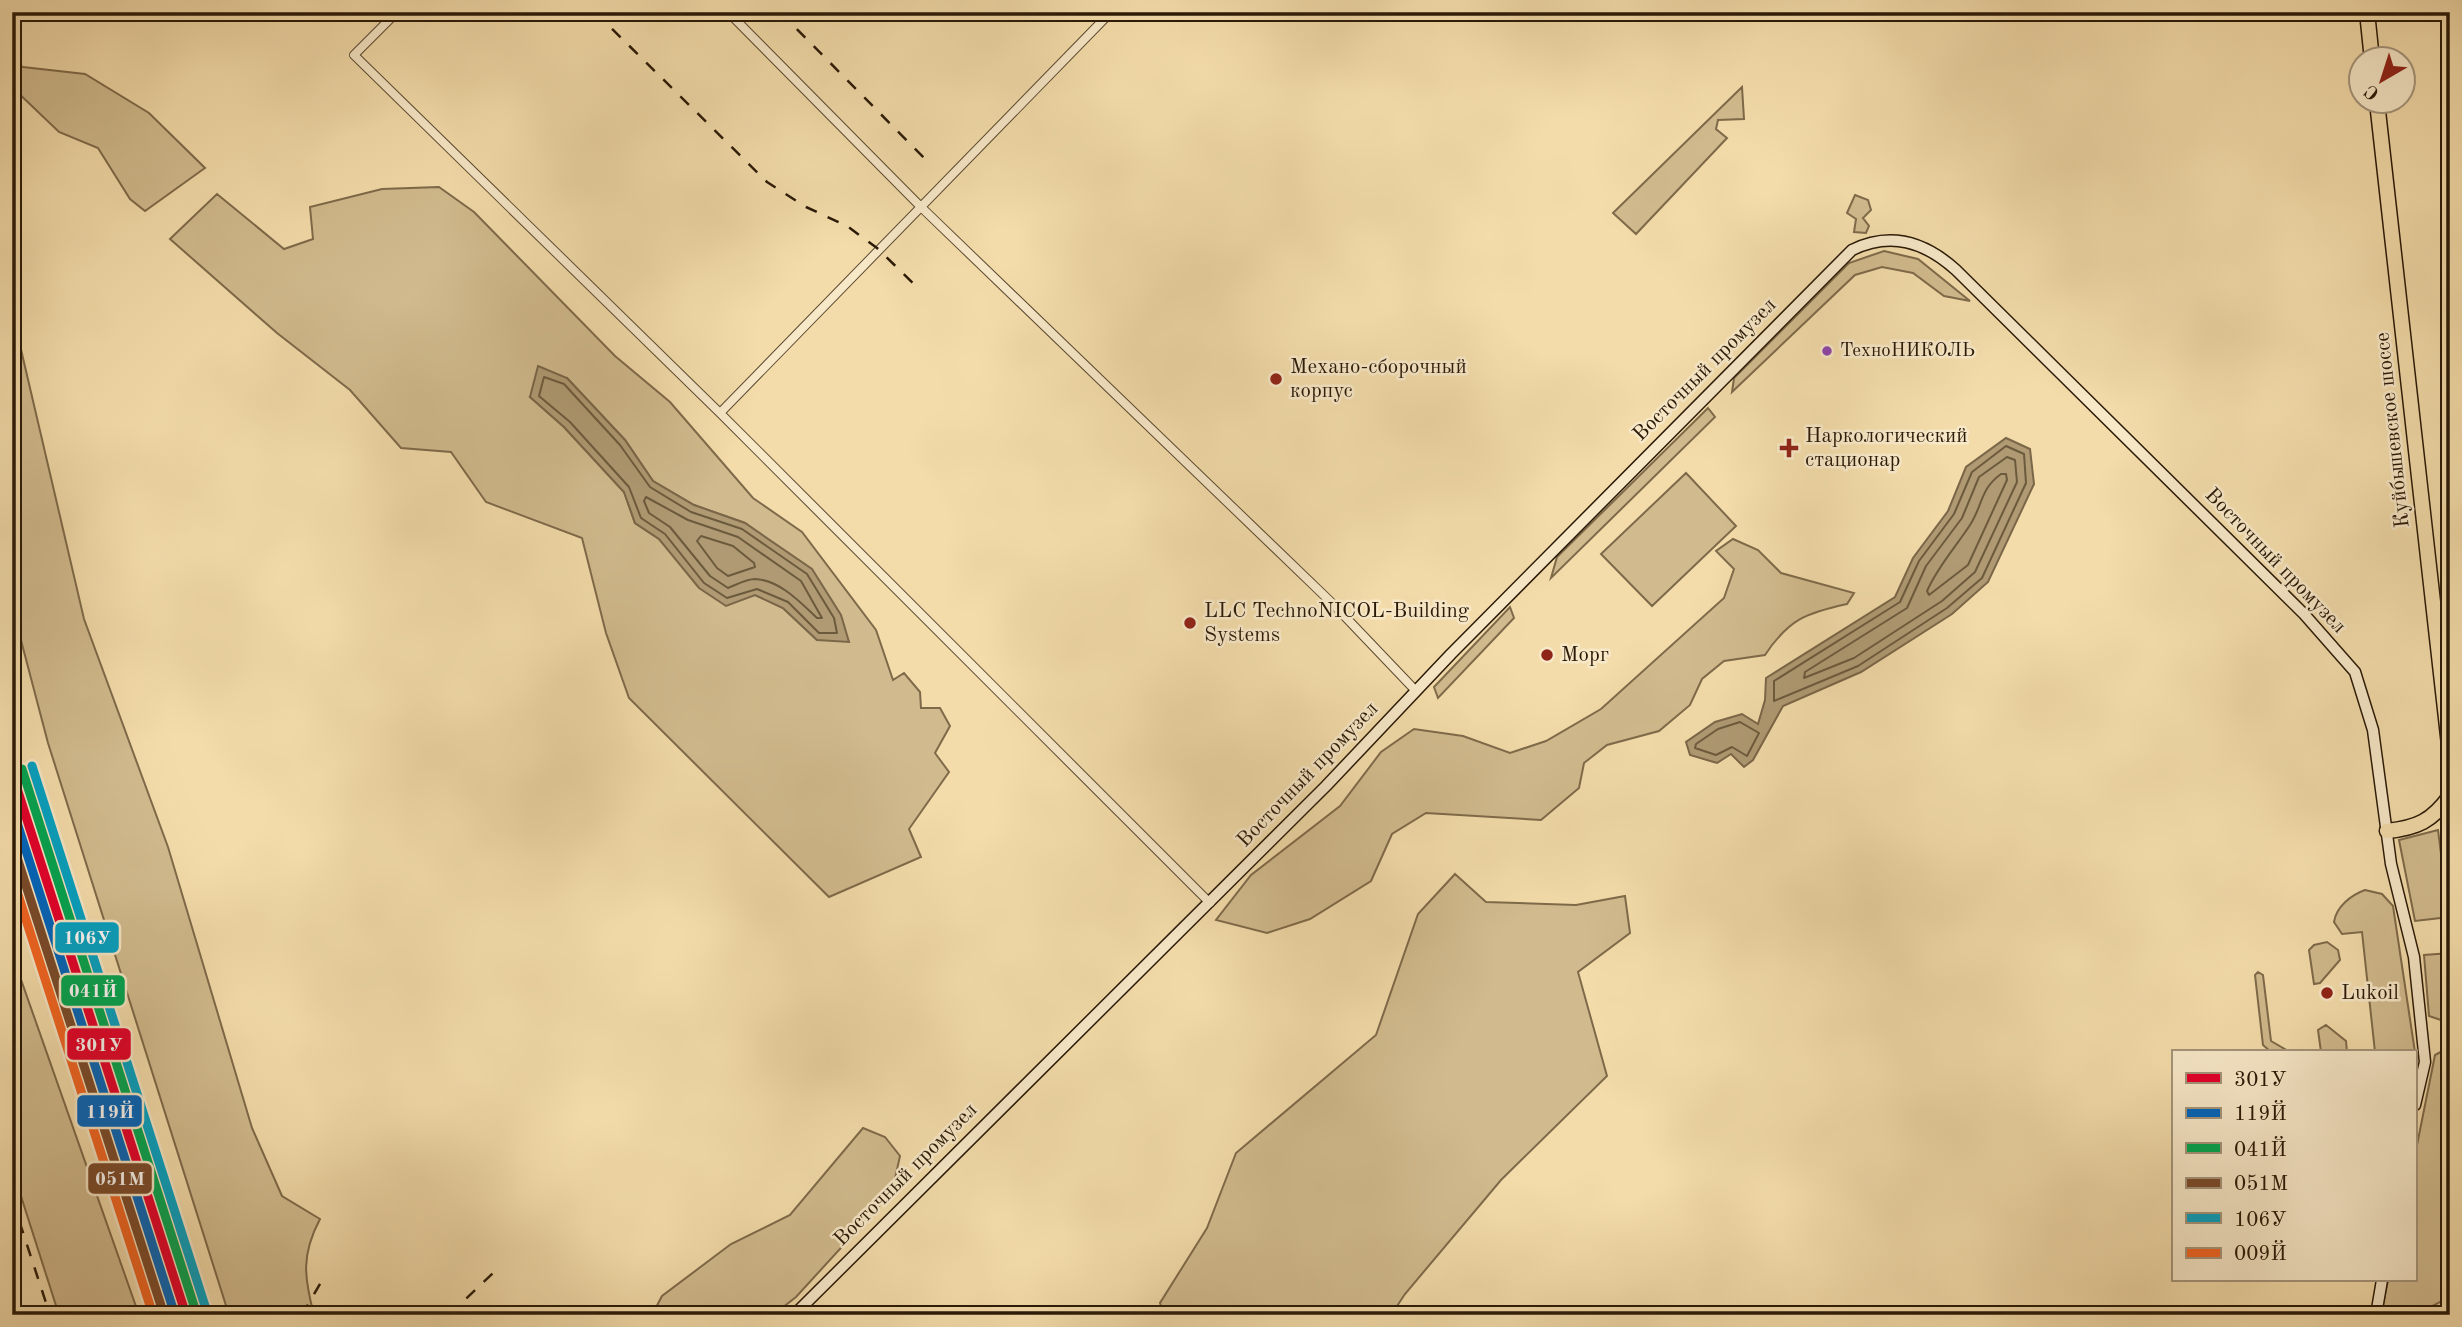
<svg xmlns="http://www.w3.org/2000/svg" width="2462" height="1327" viewBox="0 0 2462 1327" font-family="'Old Standard TT',serif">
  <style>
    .green { fill: #d1bb8e; stroke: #7e6a4a; stroke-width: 2; fill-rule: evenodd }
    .water { fill: #af9a73; stroke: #7a6648; stroke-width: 2 }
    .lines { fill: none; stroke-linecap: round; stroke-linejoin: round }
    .shore { stroke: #6c5a3d; stroke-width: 2 }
    .street-casing { stroke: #5c4a30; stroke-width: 10 }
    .secondary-casing { stroke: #2a1907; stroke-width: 13 }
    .highway-casing { stroke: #2a1907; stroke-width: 17 }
    .street { stroke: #f7e8c8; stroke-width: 8 }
    .secondary { stroke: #f7e8c8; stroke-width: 10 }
    .highway { stroke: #f3dcaa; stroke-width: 14 }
    .rail { stroke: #2a1907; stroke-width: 2.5; stroke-dasharray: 12 12; stroke-linecap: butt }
    .rail-1-casing { stroke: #f7e8c8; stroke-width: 14 }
    .rail-2-casing { stroke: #f7e8c8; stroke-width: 14 }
    .rail-3-casing { stroke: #f7e8c8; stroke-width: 14 }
    .rail-4-casing { stroke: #f7e8c8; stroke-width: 14 }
    .rail-5-casing { stroke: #f7e8c8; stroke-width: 14 }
    .rail-6-casing { stroke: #f7e8c8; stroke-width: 14 }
    .rail-1 { stroke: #e4002b; stroke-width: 9 }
    .rail-2 { stroke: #0065bd; stroke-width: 9 }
    .rail-3 { stroke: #00a651; stroke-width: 9 }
    .rail-4 { stroke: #7a4b2a; stroke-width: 9 }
    .rail-5 { stroke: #02a2c4; stroke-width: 9 }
    .rail-6 { stroke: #f26522; stroke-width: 9 }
    .bus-dot { fill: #8e44ad; stroke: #f7e8c8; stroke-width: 2.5 }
    .poi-dot { fill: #8f2418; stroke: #f7e8c8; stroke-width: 2.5 }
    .labels { text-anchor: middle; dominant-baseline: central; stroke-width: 5; stroke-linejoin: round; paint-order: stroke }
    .bus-label { font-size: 19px; fill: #2a1907; stroke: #f7e8c8; text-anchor: start }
    .poi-label { font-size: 21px; fill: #2a1907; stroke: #f7e8c8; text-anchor: start }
    .street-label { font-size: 21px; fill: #2a1907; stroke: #f7e8c8 }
    .line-badge { stroke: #f7e8c8; stroke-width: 2.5 }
    .badge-label { font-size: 19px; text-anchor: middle; font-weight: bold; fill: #fff }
  </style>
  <rect width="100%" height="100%" fill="#f3dcaa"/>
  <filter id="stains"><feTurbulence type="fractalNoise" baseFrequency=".00286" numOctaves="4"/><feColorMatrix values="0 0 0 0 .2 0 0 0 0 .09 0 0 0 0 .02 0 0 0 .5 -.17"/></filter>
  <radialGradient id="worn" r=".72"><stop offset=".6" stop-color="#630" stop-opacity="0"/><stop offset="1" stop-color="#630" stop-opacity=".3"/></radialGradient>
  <path class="green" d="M12 60 23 67 85 74 149 113 205 168 145 211 130 199 98 148 59 132 12 87Z
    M1742 87 1744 119 1718 120 1716 129 1727 138 1636 234 1613 213Z
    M439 187 474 212 615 356 670 402 753 498 802 532 876 630 893 680 904 673 920 692 921 708H940L950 726 935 753 949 772 909 829 921 857 829 897 629 698 606 633 582 538 486 502 451 452 401 448 350 390 277 333 170 239 217 194 284 249 313 239 310 207 382 189ZM567 378 625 440 653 481 694 505 745 523 763 537 817 640 783 608 677 558 659 539 635 523 624 492 564 427 530 397Z
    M1855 195 1868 200 1871 210 1863 218 1869 226 1866 233 1854 232 1856 219 1847 213Z
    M1884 251 1918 259 1970 301 1944 296 1913 273 1882 267 1855 275 1732 392 1734 378 1849 263Z
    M12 311 84 619 168 847 252 1128 282 1196 320 1219C301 1255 304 1277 314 1315H229L48 743 12 606Z
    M1708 408 1715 417 1551 578 1557 557Z
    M1686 473 1736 526 1652 606 1601 554Z
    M1733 539 1758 550 1781 573 1854 593 1847 604C1806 613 1789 619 1765 655L1724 661 1702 679 1690 705 1659 731 1607 745 1584 763 1579 788 1541 820 1426 813 1392 834 1371 881 1310 919 1267 933 1216 920 1251 875 1340 806 1381 752 1414 729 1463 736 1510 753 1546 741 1601 709 1724 598 1734 569 1716 551Z
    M1510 607 1514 618 1438 698 1434 687Z
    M2438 830 2449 917 2415 921 2399 840Z
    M1455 874 1486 902 1576 905 1625 896 1630 933 1578 972 1607 1076 1501 1180 1405 1294 1391 1315H1164L1160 1303 1207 1228 1236 1153 1376 1035 1418 914Z
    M2365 890 2382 894 2393 906 2416 1059 2415 1074V1052H2375L2362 932 2342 934 2334 922C2336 907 2351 895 2365 890Z
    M2327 942 2338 950 2340 960 2320 983 2314 984 2309 950 2314 945Z
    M2450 953V1023L2429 1016 2424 955Z
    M12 954 139 1315H59L12 1168Z
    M2258 972 2263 975 2271 1041 2290 1052H2271L2263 1045 2255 975Z
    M2326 1025 2346 1041 2347 1052H2321L2318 1030Z
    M2450 1047V1297L2415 1315H2381L2388 1280H2415V1155L2435 1055Z
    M863 1128 885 1137 900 1156 892 1192 796 1297 773 1315H652L662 1296 731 1244 790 1215Z"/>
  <path class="water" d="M538 366 567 378 625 440 653 481 694 505 745 523 812 569 841 615 849 642 817 640 783 608 755 595 726 606 699 588 659 539 635 523 624 492 564 427 530 397Z
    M2006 438 2030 449 2034 484 1988 582 1952 614 1861 672 1783 706 1753 760 1744 767 1731 754 1717 763 1690 755 1686 742 1715 722 1742 714 1758 724 1765 700 1766 678 1895 597 1913 558 1948 511 1966 467Z"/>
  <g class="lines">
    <path class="shore" d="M544 377 564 384 620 445 650 487 691 512 742 529 807 574 834 618 837 633H819L788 602 757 589 727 598 704 583 665 534 641 518 629 487 570 422 539 396Z
      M2006 446 2024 454 2026 483 1982 578 1947 608 1858 666 1774 701V681L1900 602 1919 561 1954 514 1972 472Z
      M2007 457 2015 460 2017 482 1975 572 1942 601 1854 658 1804 678 1805 672 1907 608 1926 566 1962 518 1979 477Z
      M2001 474H2006L2007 480 1968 565 1929 595 1927 591C1938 566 1955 548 1970 525 1983 505 1980 489 2001 474Z
      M646 497 688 520 738 537 801 581 822 618H817C801 603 780 580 755 579 746 579 736 585 728 588L710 576 670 527 649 513 644 501Z
      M701 536 733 546 754 563 755 567 728 576 717 568 697 541Z
      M1740 722 1759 733 1747 756 1732 747 1716 755 1695 748 1696 744 1718 729Z"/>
    <g class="street-casing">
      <path id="street" d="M397 12 354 55 720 413 1210 903
        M728 12 921 207 1333 604 1416 691
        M720 413 1111 12"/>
    </g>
    <g class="secondary-casing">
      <path id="secondary" d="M794 1315 1326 786 1451 654 1852 250C1891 231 1925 242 1956 270L2304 614 2355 672 2373 730 2391 864 2414 957 2425 1062 2415 1105
        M2376 1315 2382 1280"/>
    </g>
    <g class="highway-casing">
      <path id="highway" d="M2367 12 2372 60
        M2377 102 2450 754
        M2387 831C2417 828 2432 821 2450 796"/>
    </g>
    <use href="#street" class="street"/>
    <use href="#secondary" class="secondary"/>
    <use href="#highway" class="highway"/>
    <path class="rail" d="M595 12 767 182 806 207 847 226 877 248 917 287
      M780 12 929 163
      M12 737 198 1315
      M12 1199 50 1315
      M302 1315 324 1277
      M449 1315 493 1273"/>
    <g class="rail-1-casing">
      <path id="rail-1" d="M12 773 186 1315"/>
    </g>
    <g class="rail-2-casing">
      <path id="rail-2" d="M12 807 175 1315"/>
    </g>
    <g class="rail-3-casing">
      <path id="rail-3" d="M22 769 196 1312"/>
    </g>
    <g class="rail-4-casing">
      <path id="rail-4" d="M12 842 164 1315"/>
    </g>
    <g class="rail-5-casing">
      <path id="rail-5" d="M32 766 206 1309"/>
    </g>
    <g class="rail-6-casing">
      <path id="rail-6" d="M12 876 153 1315"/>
    </g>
    <use href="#rail-1" class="rail-1"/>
    <use href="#rail-2" class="rail-2"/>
    <use href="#rail-3" class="rail-3"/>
    <use href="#rail-4" class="rail-4"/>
    <use href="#rail-5" class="rail-5"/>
    <use href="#rail-6" class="rail-6"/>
  </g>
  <circle class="bus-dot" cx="1827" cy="351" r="6"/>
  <g class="poi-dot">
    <circle cx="1276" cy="379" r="7"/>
    <path d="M1785.5 437.5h7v7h7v7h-7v7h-7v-7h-7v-7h7z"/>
    <circle cx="1190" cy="623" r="7"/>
    <circle cx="1547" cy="655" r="7"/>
    <circle cx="2327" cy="993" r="7"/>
  </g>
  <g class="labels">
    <g class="bus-label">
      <text x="1840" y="351">ТехноНИКОЛЬ</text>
    </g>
    <g class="poi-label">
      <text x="1290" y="367">Механо-сборочный<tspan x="1290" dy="24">корпус</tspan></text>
      <text x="1805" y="436">Наркологический<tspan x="1805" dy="24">стационар</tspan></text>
      <text x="1204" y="611">LLC TechnoNICOL-Building<tspan x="1204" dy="24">Systems</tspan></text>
      <text x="1561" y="655">Морг</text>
      <text x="2341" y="993">Lukoil</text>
    </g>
    <g class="street-label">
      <text transform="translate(1705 370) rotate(-45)">Восточный промузел</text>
      <text transform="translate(2393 430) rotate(-96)">Куйбышевское шоссе</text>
      <text transform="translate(2275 561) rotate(46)">Восточный промузел</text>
      <text transform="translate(1308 775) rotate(-46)">Восточный промузел</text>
      <text transform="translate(906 1175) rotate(-45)">Восточный промузел</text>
    </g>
  </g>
  <g class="line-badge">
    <rect x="54" y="921" width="66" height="33" rx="7" fill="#02a2c4"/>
    <rect x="60" y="974" width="66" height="33" rx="7" fill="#00a651"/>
    <rect x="66" y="1027" width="66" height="34" rx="7" fill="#e4002b"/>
    <rect x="76" y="1094" width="67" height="34" rx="7" fill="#0065bd"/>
    <rect x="87" y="1162" width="66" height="33" rx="7" fill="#7a4b2a"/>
  </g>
  <g class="badge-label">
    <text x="87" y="944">106У</text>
    <text x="93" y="997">041Й</text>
    <text x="99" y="1051">301У</text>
    <text x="110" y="1118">119Й</text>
    <text x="120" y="1185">051М</text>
  </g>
  <rect width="2462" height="1327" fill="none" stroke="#f3dcaa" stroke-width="42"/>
  <rect x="14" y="14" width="2434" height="1299" fill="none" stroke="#2a1907" stroke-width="3.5"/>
  <rect x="21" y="21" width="2420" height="1285" fill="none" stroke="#2a1907" stroke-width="2"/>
  <rect x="2172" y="1050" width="245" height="231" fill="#f7e8c8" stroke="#a5957b" stroke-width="2"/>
  <rect x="2186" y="1073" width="35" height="10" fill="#e4002b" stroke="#a5957b" stroke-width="2"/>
  <text x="2234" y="1086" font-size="21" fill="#2a1907">301У</text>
  <rect x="2186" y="1108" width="35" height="10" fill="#0065bd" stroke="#a5957b" stroke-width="2"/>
  <text x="2234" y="1120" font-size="21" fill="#2a1907">119Й</text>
  <rect x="2186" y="1143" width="35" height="10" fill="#00a651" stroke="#a5957b" stroke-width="2"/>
  <text x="2234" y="1156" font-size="21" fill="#2a1907">041Й</text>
  <rect x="2186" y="1178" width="35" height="10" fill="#7a4b2a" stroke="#a5957b" stroke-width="2"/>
  <text x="2234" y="1190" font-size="21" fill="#2a1907">051М</text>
  <rect x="2186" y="1213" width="35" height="10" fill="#02a2c4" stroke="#a5957b" stroke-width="2"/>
  <text x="2234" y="1226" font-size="21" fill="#2a1907">106У</text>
  <rect x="2186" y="1248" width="35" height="10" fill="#f26522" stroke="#a5957b" stroke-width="2"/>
  <text x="2234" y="1260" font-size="21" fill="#2a1907">009Й</text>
  <g transform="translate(2382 80) rotate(219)"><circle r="33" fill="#f7e8c8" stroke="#a5957b" stroke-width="2"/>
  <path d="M0-5L12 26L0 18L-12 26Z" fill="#8f2418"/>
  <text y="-10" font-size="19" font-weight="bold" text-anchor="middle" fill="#2a1907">С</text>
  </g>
  <rect width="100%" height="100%" filter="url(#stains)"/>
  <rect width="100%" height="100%" fill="url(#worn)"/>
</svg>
